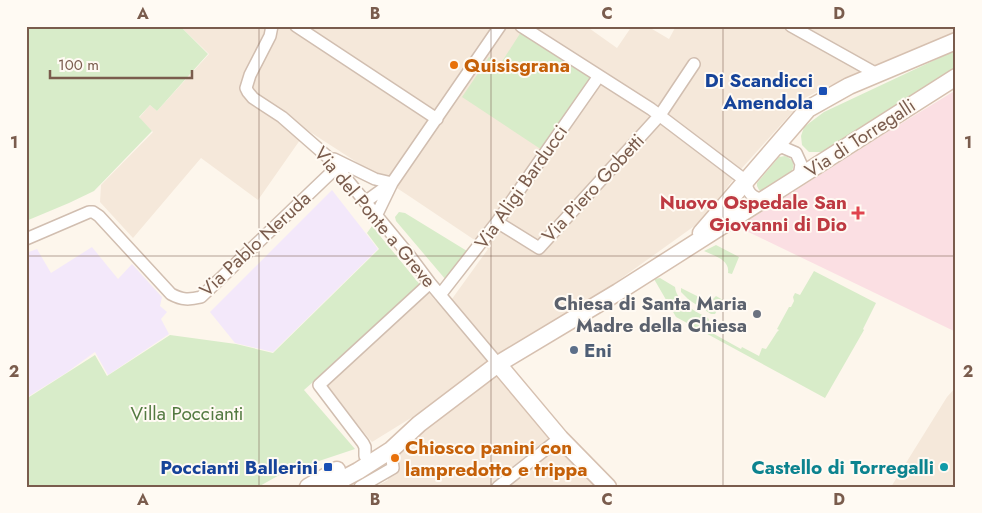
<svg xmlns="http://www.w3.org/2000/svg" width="982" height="513" viewBox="0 0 982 513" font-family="Jost,sans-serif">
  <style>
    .residential { fill: #f5e8da }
    .education { fill: #f3e8fa }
    .medical { fill: #fbdfe3 }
    .green { fill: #d8ecc9 }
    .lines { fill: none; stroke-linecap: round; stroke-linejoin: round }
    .minor-casing { stroke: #d1beb0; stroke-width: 14 }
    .secondary-casing { stroke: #d6c0b0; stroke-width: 19 }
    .minor { stroke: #fff; stroke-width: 11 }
    .secondary { stroke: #fff; stroke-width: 16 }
    .grid { fill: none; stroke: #7a5c4d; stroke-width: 1; stroke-opacity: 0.55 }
    .food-dot { fill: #e8710a; stroke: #fffaf3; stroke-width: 2 }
    .transit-dot { fill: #1a4fb4; stroke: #fffaf3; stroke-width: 2 }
    .health-dot { fill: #e0444e; stroke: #fffaf3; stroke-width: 2 }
    .worship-dot { fill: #6b7280; stroke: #fffaf3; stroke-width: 2 }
    .service-dot { fill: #5c6f8a; stroke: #fffaf3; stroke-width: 2 }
    .culture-dot { fill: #0f9aa8; stroke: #fffaf3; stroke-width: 2 }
    .labels { text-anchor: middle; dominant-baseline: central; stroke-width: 4; stroke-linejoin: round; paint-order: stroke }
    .food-label { font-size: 19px; font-weight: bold; fill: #c56008; stroke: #fffaf3; text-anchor: start }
    .transit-label { font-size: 19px; font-weight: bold; fill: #164399; stroke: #fffaf3; text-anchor: end }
    .street-label { font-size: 19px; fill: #7a5c4d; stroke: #fffaf3 }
    .health-label { font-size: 19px; font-weight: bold; fill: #be3a42; stroke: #fffaf3; text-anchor: end }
    .worship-label { font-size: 19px; font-weight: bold; fill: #5b616d; stroke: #fffaf3; text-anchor: end }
    .service-label { font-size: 19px; font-weight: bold; fill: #4e5e75; stroke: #fffaf3; text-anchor: start }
    .park-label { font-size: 19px; fill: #537a41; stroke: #fffaf3 }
    .culture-label { font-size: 19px; font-weight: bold; fill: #0d838f; stroke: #fffaf3; text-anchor: end }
    .neatline { fill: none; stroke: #7a5c4d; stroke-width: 2 }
    .grid-label { font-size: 16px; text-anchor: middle; font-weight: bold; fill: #7a5c4d }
  </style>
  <rect width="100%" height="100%" fill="#fdf6ec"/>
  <path class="residential" d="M180 26H586L617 48 632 26H647L669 39 676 26H956V35L826 87 805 98 742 168 700 222 577 310 496 354 462 382 419 413 372 442 323 383 425 289 444 310 488 249 406 194 307 130 258 200 201 158 133 238 100 202 101 185 153 132 139 118 150 105 157 111 209 54Z
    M497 373 570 460 596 487H375L388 480 386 455Z
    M956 387V487H891L947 397Z"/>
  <path class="education" d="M332 190 378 249 273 352 235 343 210 312Z
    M92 247 118 279 132 264 162 297 160 306 167 312 161 319 169 334 108 375 95 352 66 373 26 398V253L37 249 51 273Z"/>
  <path class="medical" d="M956 90V332L738 227 889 131Z"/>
  <path class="green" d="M26 26H180L208 54 157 111 150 105 139 117 152 131 94 191 69 203 26 221Z
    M521 32 593 77 542 150 462 97 489 57 501 63Z
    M956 50V69L823 152H809L802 145 801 136 804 127 824 112Z
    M785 156C793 159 795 163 792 171L763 190H759L757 186V183L779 157Z
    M399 212 405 213 467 251 446 280 396 221 395 217Z
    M372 226 421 286 304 390 355 449 283 473 258 487H26V399L95 355 107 376 170 335 236 344 273 353 379 249 367 233Z
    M716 245 739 257 732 274 728 273C730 260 715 256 704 251Z
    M814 271 876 303 863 329 864 330 825 398 676 317 654 279 660 278 675 287C677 303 695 311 708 318L709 320 705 329 741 349 742 347 759 356 762 348 766 349 777 332 779 330 777 329 789 307H791L794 301 793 297 795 293 800 295Z
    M681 288 707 301H711L716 296 723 300 715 314H711L689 300 681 292Z"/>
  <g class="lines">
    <g class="minor-casing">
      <path id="minor" d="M272 26 270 36 250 75 246 88 248 92 253 98 282 117 330 159 409 255 430 283 498 364
        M296 26 437 119
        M521 26 651 109 746 181C747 193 753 199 764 199
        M791 26 877 74
        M774 150 782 147 796 153 801 164 799 177
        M334 159 375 179 392 183
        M365 202 390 184
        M376 216 392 183 500 26
        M497 222 539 248 660 115 694 64
        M26 239 89 212H93L99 216 171 294C182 300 189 300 201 297L337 167
        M440 295 497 222 599 76
        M365 456V447L363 443 319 385 430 283
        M360 487 393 468 391 450
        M498 487 560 438"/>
    </g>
    <g class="secondary-casing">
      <path id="secondary" d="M701 233 808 109 849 86 956 41
        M498 364 560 438 608 487
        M308 487 337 470
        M328 487 358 471 391 450 419 424 498 364 618 292 956 77"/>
    </g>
    <use href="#minor" class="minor"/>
    <use href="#secondary" class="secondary"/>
  </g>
  <path class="grid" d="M259 26V487M491 26V487M723 26V487M26 256H956"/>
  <g class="food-dot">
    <circle cx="454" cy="65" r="5"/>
    <circle cx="395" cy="458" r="5"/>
  </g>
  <g class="transit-dot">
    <rect x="818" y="86" width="10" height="10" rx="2.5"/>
    <rect x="323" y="462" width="10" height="10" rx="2.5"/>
  </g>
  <path class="health-dot" d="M855.5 205.5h5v5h5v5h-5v5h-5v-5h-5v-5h5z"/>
  <circle class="worship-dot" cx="757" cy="314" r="5"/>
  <circle class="service-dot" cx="574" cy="350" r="5"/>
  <circle class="culture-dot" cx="944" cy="467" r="5"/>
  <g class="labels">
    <g class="food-label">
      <text x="464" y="65">Quisisgrana</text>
      <text x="405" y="447">Chiosco panini con<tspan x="405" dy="22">lampredotto e trippa</tspan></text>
    </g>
    <g class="transit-label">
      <text x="813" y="80">Di Scandicci<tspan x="813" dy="22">Amendola</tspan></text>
      <text x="318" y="467">Poccianti Ballerini</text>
    </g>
    <g class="street-label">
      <text transform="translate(860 138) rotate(-33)">Via di Torregalli</text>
      <text transform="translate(521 187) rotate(-55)">Via Aligi Barducci</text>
      <text transform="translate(593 188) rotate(-47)">Via Piero Gobetti</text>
      <text transform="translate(375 217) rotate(50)">Via del Ponte a Greve</text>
      <text transform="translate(255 244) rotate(-43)">Via Pablo Neruda</text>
    </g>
    <g class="health-label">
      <text x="847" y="202">Nuovo Ospedale San<tspan x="847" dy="22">Giovanni di Dio</tspan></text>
    </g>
    <g class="worship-label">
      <text x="747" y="303">Chiesa di Santa Maria<tspan x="747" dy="22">Madre della Chiesa</tspan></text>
    </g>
    <g class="service-label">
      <text x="584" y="350">Eni</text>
    </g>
    <g class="park-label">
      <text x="187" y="413">Villa Poccianti</text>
    </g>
    <g class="culture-label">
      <text x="934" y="467">Castello di Torregalli</text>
    </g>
  </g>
  <rect width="982" height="513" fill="none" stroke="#fffaf3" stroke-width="55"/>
  <path d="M50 70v8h142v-8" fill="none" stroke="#7a5c4d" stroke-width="2.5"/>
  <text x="58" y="70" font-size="15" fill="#7a5c4d" stroke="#fffaf3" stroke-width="4" paint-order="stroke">100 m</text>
  <rect x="28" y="28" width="926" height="458" class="neatline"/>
  <g class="grid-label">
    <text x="143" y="19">A</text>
    <text x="375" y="19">B</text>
    <text x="607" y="19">C</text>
    <text x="839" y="19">D</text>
    <text x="14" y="148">1</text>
    <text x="968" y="148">1</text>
    <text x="14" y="377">2</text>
    <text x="968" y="377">2</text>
    <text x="143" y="505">A</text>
    <text x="375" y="505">B</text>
    <text x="607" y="505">C</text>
    <text x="839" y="505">D</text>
  </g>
</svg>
